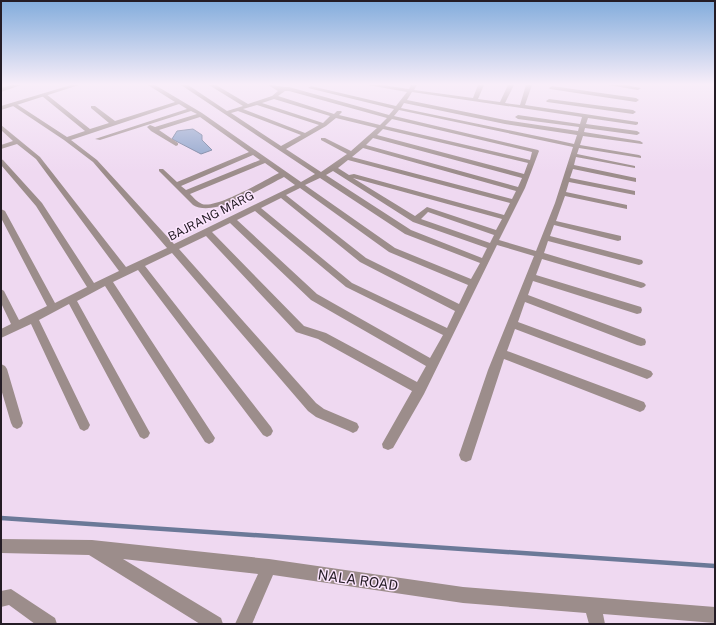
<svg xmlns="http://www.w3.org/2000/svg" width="716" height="625" viewBox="0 0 716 625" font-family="'Public Sans',sans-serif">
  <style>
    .water { fill: #8aa1c9; stroke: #6b7998 }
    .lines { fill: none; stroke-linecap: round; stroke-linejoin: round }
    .stream { stroke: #6b7998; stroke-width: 4.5 }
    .minor { fill: #9c8d8b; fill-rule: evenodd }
    .tertiary { fill: #9c8d8b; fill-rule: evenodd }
    .labels { text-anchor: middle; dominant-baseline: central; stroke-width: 3; stroke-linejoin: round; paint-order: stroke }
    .street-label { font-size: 12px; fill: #241c25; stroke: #fde6ff }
    .near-street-label { font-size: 14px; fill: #241c25; stroke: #fde6ff }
  </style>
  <rect width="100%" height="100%" fill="#efd9f1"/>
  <path class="water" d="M193 129 202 135V140L212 150 201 154 172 139 177 131Z"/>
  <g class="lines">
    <path class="stream" d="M1 518 715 566"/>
    <path class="minor" d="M148 85H155L202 113 301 182 315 174 181 85H188L227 111 243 106 209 85H216L248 104 272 96 278 91 268 85C276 85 281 87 289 87L389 115 394 109 308 88 311 86 396 106 407 92 368 85H382L409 89 411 85H417L414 90 473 98 478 85H484L478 99 500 102 508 85H514L505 103 520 105 526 85H532L525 105 638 122V124L636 125 588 118 586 124 637 131 640 133 637 135 585 128 584 132 640 141 643 143 642 144 583 136 580 145 639 155 641 156V158L579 148 577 154 635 166V168L576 157 574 165 636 178V182L573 169 570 178 635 191V195L569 182 566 192 627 205V209L565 196 556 221 621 236V240L618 241 554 225 550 236 642 260 643 262 642 264 639 265 548 241 544 253 644 283 646 285 644 287 641 288 542 259 536 275 641 307 642 310 641 313 637 314 533 281 528 295 645 339 646 342 645 345 641 346 637 345 525 302 518 322 651 371 653 374 651 377 647 379 515 329 507 351 644 402 646 406 644 410 640 412 504 359 471 460 466 462 461 460 459 455 488 370 534 256 497 245 424 394 393 448 388 450 383 448 382 444 412 391 318 339 296 332 206 236 179 249 316 403 324 409 357 423 359 427 357 431 353 433 349 431 316 417 308 411 172 253 145 266 271 427 273 431 271 435 267 437 263 435 138 270 113 282 215 438 213 442 209 444 205 442 105 286 77 301 150 433 148 437 144 439 140 437 69 304 39 320 90 425 88 429 84 431 80 429 31 324 1 338V329L11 324 1 303V289L4 291 19 320 47 306 1 218V209L5 211 55 303 87 287 36 206 1 165V159L3 160 42 203 94 283 119 271 36 159 17 144 1 149V145L13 141 1 130V125L40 157 126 267 167 248 93 162 64 140 10 104 15 103 67 137 85 131 42 96V94H46L90 129 109 123 91 108V106H95L115 121 175 102ZM285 91H289L387 118 380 125 339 115 342 112 341 111H337L334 114 278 96ZM412 92 582 117 580 124 518 115 515 117 518 119 579 127 578 131 505 120 407 100ZM274 99 330 116 323 123 262 103ZM404 103 505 124 577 135 574 144 556 140 401 108ZM179 104 187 109 95 139 100 140 191 111 197 114 155 127 150 125 147 127 151 131 176 146 178 145V143L159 130 200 117 249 152 177 182 163 169H159V171L193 205C214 218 264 187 284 177L295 185 174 244 97 160 71 140ZM257 105 319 125 305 133 243 109ZM399 110 573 147 555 203 536 251 499 240 525 188 539 151 538 150 394 116ZM238 111 301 135 281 146 231 113ZM336 118 377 128 351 151 325 138H321V140L347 154 321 172 286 149 326 126ZM392 119 532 152 530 160 385 126ZM383 129 528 163 524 174 377 135ZM373 138 522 178 518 187 366 145ZM363 148 516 191 512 199 352 157ZM253 155 260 160 186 190 181 186ZM348 160 510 203 504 215 354 174 349 175 338 168ZM265 163 279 173C265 180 216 209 202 204 197 202 193 197 190 194ZM333 171 413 222 487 248 482 258 411 230 326 175ZM320 178 405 234 480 263 471 279 395 248 305 185ZM353 178 502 219 496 230 427 207 415 216ZM300 188 389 252 468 285 459 304 366 258 286 195ZM281 198 360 262 455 311 447 328 352 283 261 208ZM255 211 346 287 443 335 430 358 317 294 237 220ZM428 212 494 235 490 243 421 219ZM230 223 311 300 426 366 417 382 326 333 304 326 212 232Z
      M608 85H625L641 88 638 90Z
      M552 86 636 98 639 100 636 102 550 89 549 88Z
      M549 99 633 110 636 112 633 114 547 102 546 101Z
      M1 364 5 366 7 369 23 423 21 427 17 429 13 427 11 423 1 389Z
      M1 539 92 540 269 559 463 587 715 607V623L603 614 605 624H589L586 613 463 603 273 575 252 624H235L258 574 123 559 221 618 223 624H200L89 555 1 553Z
      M11 589 55 618 57 624H35L9 605 1 607V591Z"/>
    <path class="tertiary" d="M12 85H21L1 92V88Z
      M71 85H79L1 110V106Z"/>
  </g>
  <linearGradient id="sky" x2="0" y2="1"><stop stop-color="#82acdc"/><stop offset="0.49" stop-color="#f8eef9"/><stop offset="1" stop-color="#f8eef9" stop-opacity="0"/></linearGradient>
  <rect width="716" height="172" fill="url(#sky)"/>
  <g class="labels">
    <g class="street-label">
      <text transform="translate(211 216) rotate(-27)">BAJRANG MARG</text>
    </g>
    <g class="near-street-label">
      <text transform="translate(358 580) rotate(8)">NALA ROAD</text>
    </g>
  </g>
  <rect width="716" height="625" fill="none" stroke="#241c25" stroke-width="4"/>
</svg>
